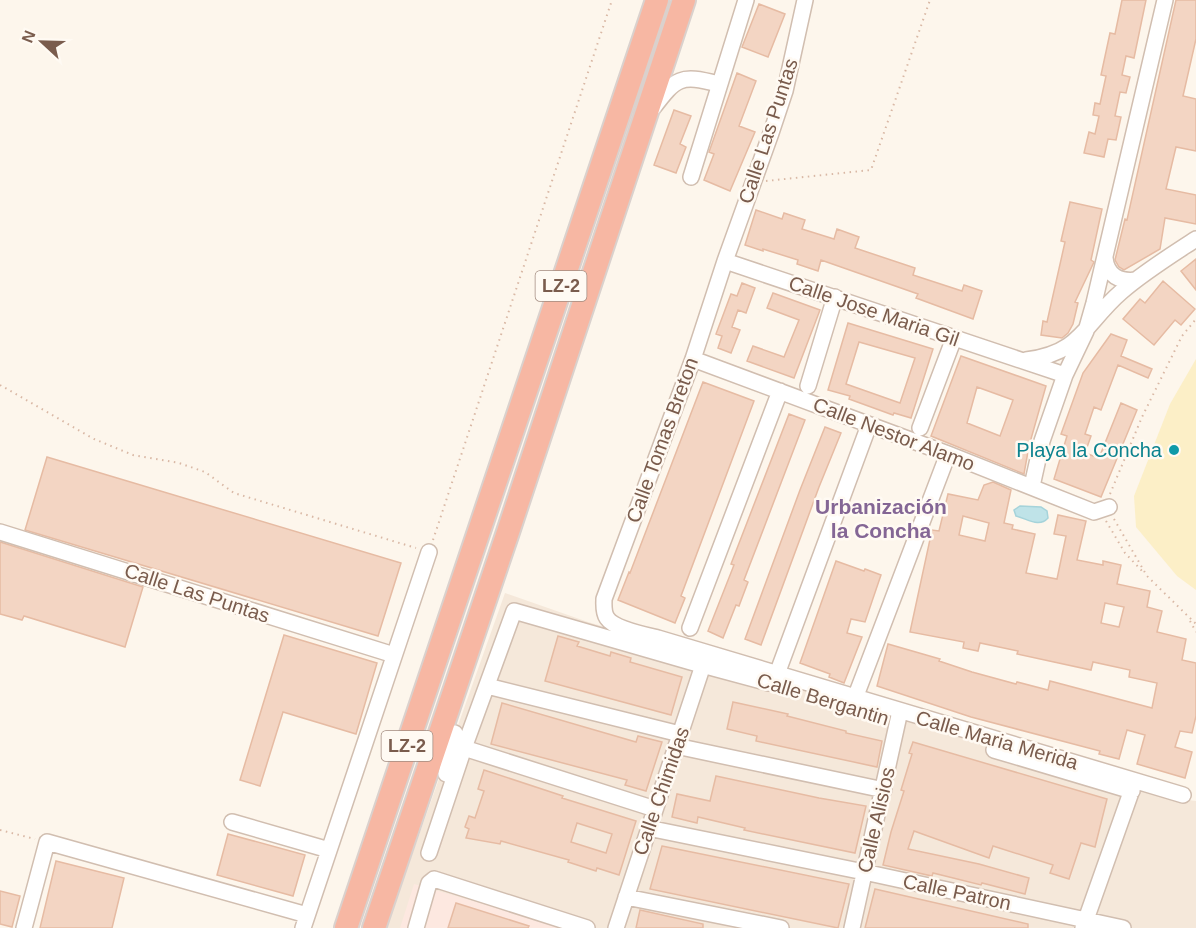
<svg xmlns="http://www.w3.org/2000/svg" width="1196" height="928" viewBox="0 0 1196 928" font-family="Arial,sans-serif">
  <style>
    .residential { fill: #f5e8da }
    .commercial { fill: #fde8e0 }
    .sand { fill: #fcefc7 }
    .water { fill: #bfe3e8; stroke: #a5d3da; stroke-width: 1.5 }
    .building { fill: #f3d5c3; stroke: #e6bba3; stroke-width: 1.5; fill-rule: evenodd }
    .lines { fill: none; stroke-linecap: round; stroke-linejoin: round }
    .minor-casing { stroke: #d1beb0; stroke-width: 18 }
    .highway-casing { stroke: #dad1cd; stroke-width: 26 }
    .path { stroke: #d9b8a5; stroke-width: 2; stroke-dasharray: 1.5 4.5; stroke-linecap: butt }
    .minor { stroke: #fff; stroke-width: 15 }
    .highway { stroke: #f7b7a3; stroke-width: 22 }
    .culture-dot { fill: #0f9aa8; stroke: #fffaf3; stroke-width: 2 }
    .labels { text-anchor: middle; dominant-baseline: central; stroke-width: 5; stroke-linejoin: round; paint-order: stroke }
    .shield { fill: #fffaf3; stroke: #a28b7f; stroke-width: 1.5 }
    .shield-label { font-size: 18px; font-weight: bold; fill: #7a5c4d }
    .street-label { font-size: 20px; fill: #7a5c4d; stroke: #fffaf3 }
    .culture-label { font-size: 20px; fill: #0d838f; stroke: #fffaf3; text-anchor: end }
    .neighbourhood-label { font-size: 21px; font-weight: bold; fill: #846695; stroke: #fffaf3 }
  </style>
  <rect width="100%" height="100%" fill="#fdf6ec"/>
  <path class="residential" d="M505 593 588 622 1188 800 1196 801V928H386Z"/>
  <path class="commercial" d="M414 884 568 928H400Z"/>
  <path class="sand" d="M1196 359V590L1177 576 1136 527 1134 496 1170 404Z"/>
  <path class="water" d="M1020 506 1041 507 1047 511 1048 518C1039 528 1028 519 1016 516L1014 510Z"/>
  <path class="building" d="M1122 0H1146L1134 58 1126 56 1122 75 1130 77 1126 93 1120 92 1115 116 1121 117 1116 140 1108 139 1104 157 1084 153 1089 132 1095 134 1099 116 1093 115 1095 103 1100 104 1106 76 1101 75 1110 33 1115 34Z
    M1176 0H1196V39L1183 96 1196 99V151L1176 147 1166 189 1196 195V224L1165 218 1160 249 1124 270 1119 267 1115 260 1125 219 1127 220Z
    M759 4 785 14 768 57 742 47Z
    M737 73 756 81 739 126 755 132 730 191 704 180 714 154 709 152Z
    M674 110 691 116 680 144 686 147 676 173 654 165Z
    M1070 202 1102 209 1091 260 1094 262 1075 302 1078 303 1073 324 1068 333 1062 338 1041 335 1043 321 1047 322 1065 242 1061 241Z
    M756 210 782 219 784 213 805 220 802 229 834 239 837 229 859 237 855 248 915 268 913 275 962 291 964 285 982 291 973 319 916 298 918 294 821 260 818 271 797 264 798 260 763 249V251L745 245Z
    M1196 259V290L1181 271Z
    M1163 281 1195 309 1181 325 1175 320 1154 345 1123 319 1140 299 1145 303Z
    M742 283 755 288 746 313 738 310 732 327 740 330 731 353 718 348 722 336 716 334 731 294 737 296Z
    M773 293 820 310 794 378 747 361 753 346 784 357 799 320 767 308Z
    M848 323 933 349 911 418 894 413 893 415 849 399 850 396 828 390ZM859 342 915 358 900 403 846 384Z
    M1111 334 1127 340 1121 356 1152 369 1148 378 1118 365 1101 410 1094 407 1085 434 1091 436 1085 453 1099 458 1121 403 1137 410 1101 497 1054 479 1067 436 1061 434 1083 373Z
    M961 356 1046 386 1029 446 1024 474 931 436ZM977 387 1013 400 1000 436 967 423Z
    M703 382 754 401 681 596 685 598 675 623 618 600 629 572 630 573Z
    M789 414 805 420 744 580 748 582 739 606 736 605 723 638 708 631 734 565 731 564Z
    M825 427 841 433 819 487 761 645 745 639 800 490Z
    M47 457 401 563 378 636 25 530Z
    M993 482 1011 490 1004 523 1013 525 1012 529 1035 534 1026 573 1057 579 1066 536 1054 534 1058 515 1086 521 1077 560 1103 565V561L1121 565 1117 584 1150 591 1147 607 1162 611 1157 632 1186 639 1182 660 1196 663V716L1192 733 1180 731 1175 747 1192 752 1185 778 1137 764 1145 735 1127 730 1119 759 1099 754 1100 751 971 717 877 686 888 644 940 659 939 661 972 672 1016 684 1017 682 1048 690 1050 681 1152 708 1157 683 1129 677 1130 670 1093 662 1091 670 1017 654 1018 651 980 643 978 651 963 648 964 642 910 632 932 530 939 531 948 494 978 500 984 485ZM963 516 989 523 985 541 959 535ZM1105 603 1124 607 1119 627 1101 623Z
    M0 542 143 587 125 647 24 616 22 620 0 614Z
    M836 561 864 571 865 569 881 575 865 622 851 619 847 633 862 637 844 683 829 677 830 674 800 663Z
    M284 635 377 663 356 734 283 712 260 786 240 780Z
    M558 636 579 642 577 646 610 656 611 652 631 658 630 662 682 677 671 715 545 681Z
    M733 702 788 714 787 716 846 731V733L882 741 877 767 756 741 757 736 727 729Z
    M502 703 636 742 638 736 662 742 646 791 625 785 627 780 491 744Z
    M913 742 1107 799 1095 847 1081 843 1069 879 1050 873 1053 865 993 846 989 858 914 831 908 849 979 864 1029 878 1025 894 982 883 981 885 933 873 932 876 883 865 891 832 904 791 901 790 912 754 909 753Z
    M484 770 563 796 562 798 636 821 619 875 597 868 596 871 568 862 569 860 501 841 500 844 466 838 469 829 465 827 469 816 475 818 484 791 478 789ZM577 823 612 834 606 853 571 842Z
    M716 776 819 798 866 806 855 853 744 830 745 828 698 817 697 823 672 817 677 794 710 801Z
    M228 834 305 855 293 896 217 875Z
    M662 846 849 884 838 928 650 889Z
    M56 861 124 878 112 928H40Z
    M875 889 1028 924V928H865Z
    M0 891 20 896 12 927 0 924Z
    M456 903 529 926 528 928H448Z
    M640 910 703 924V928H636Z"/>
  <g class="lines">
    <g class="minor-casing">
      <path id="minor" d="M805 0 785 91 771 133 725 261 693 359 604 599C604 605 603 612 607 618 614 629 645 635 658 638L1183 795
        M653 108C676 78 680 74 718 84
        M691 177 746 0
        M1105 258C1107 276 1120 282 1136 280
        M725 261 1065 375
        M693 359 948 454 1094 512 1109 507
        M1026 360C1082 353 1084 324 1121 292 1144 272 1170 256 1196 239
        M808 386 835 297
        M920 428 954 338
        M1032 486 1042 441 1065 375 1086 331 1094 303 1165 0
        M0 532 394 655
        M690 628 780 391
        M777 674 869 425
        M487 686 680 734
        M852 706 948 454
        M676 746 884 790
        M464 748 655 809
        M994 750 1132 791
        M446 774 455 733
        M232 822 329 850
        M648 828 864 872 1123 928
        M429 853 464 748 514 611 691 662 769 683
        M434 879 587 928
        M626 897 781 928
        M24 928 47 842 307 915
        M303 928 429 552
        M416 928 429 883 434 879
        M616 928 706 656
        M852 928 900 711
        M1083 928 1135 781"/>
    </g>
    <g class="highway-casing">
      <path id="highway" d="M346 928 657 0
        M374 928 507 535 684 0"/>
    </g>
    <path class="path" d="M766 181 871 170 930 0
      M0 385 94 439 133 455 179 463 205 472 234 493 416 548
      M1110 494 1142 417 1182 336 1196 319
      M1114 519 1147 576 1196 624
      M1106 521 1125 553 1143 572
      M433 540 612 0
      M1190 621 1196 632
      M0 830 35 839"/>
    <use href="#minor" class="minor"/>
    <use href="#highway" class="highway"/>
  </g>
  <circle class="culture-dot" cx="1174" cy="450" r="6"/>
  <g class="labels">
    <g class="shield">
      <rect x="535.5" y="271" width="51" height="30" rx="4.5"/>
      <rect x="381.5" y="731" width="51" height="30" rx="4.5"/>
    </g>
    <g class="shield-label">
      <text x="561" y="286">LZ-2</text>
      <text x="407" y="746">LZ-2</text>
    </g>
    <g class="street-label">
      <text transform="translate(768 131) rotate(-72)">Calle Las Puntas</text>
      <text transform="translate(874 311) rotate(19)">Calle Jose Maria Gil</text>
      <text transform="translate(894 434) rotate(21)">Calle Nestor Alamo</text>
      <text transform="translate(662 440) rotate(-70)">Calle Tomas Breton</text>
      <text transform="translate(197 593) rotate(18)">Calle Las Puntas</text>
      <text transform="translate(823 699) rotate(17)">Calle Bergantin</text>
      <text transform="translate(997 740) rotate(16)">Calle Maria Merida</text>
      <text transform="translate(661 791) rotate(-71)">Calle Chimidas</text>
      <text transform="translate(876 820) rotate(-77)">Calle Alisios</text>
      <text transform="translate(957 892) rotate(12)">Calle Patron</text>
    </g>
    <g class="culture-label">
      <text x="1162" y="450">Playa la Concha</text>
    </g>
    <g class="neighbourhood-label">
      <text x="881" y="506">Urbanización<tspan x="881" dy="24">la Concha</tspan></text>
    </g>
  </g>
  <g transform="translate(42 42) rotate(292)" stroke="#fffaf3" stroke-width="4.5" paint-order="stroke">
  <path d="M0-4.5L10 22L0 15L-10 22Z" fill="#7a5c4d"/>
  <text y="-9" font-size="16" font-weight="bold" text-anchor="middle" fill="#7a5c4d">N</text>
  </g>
</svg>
